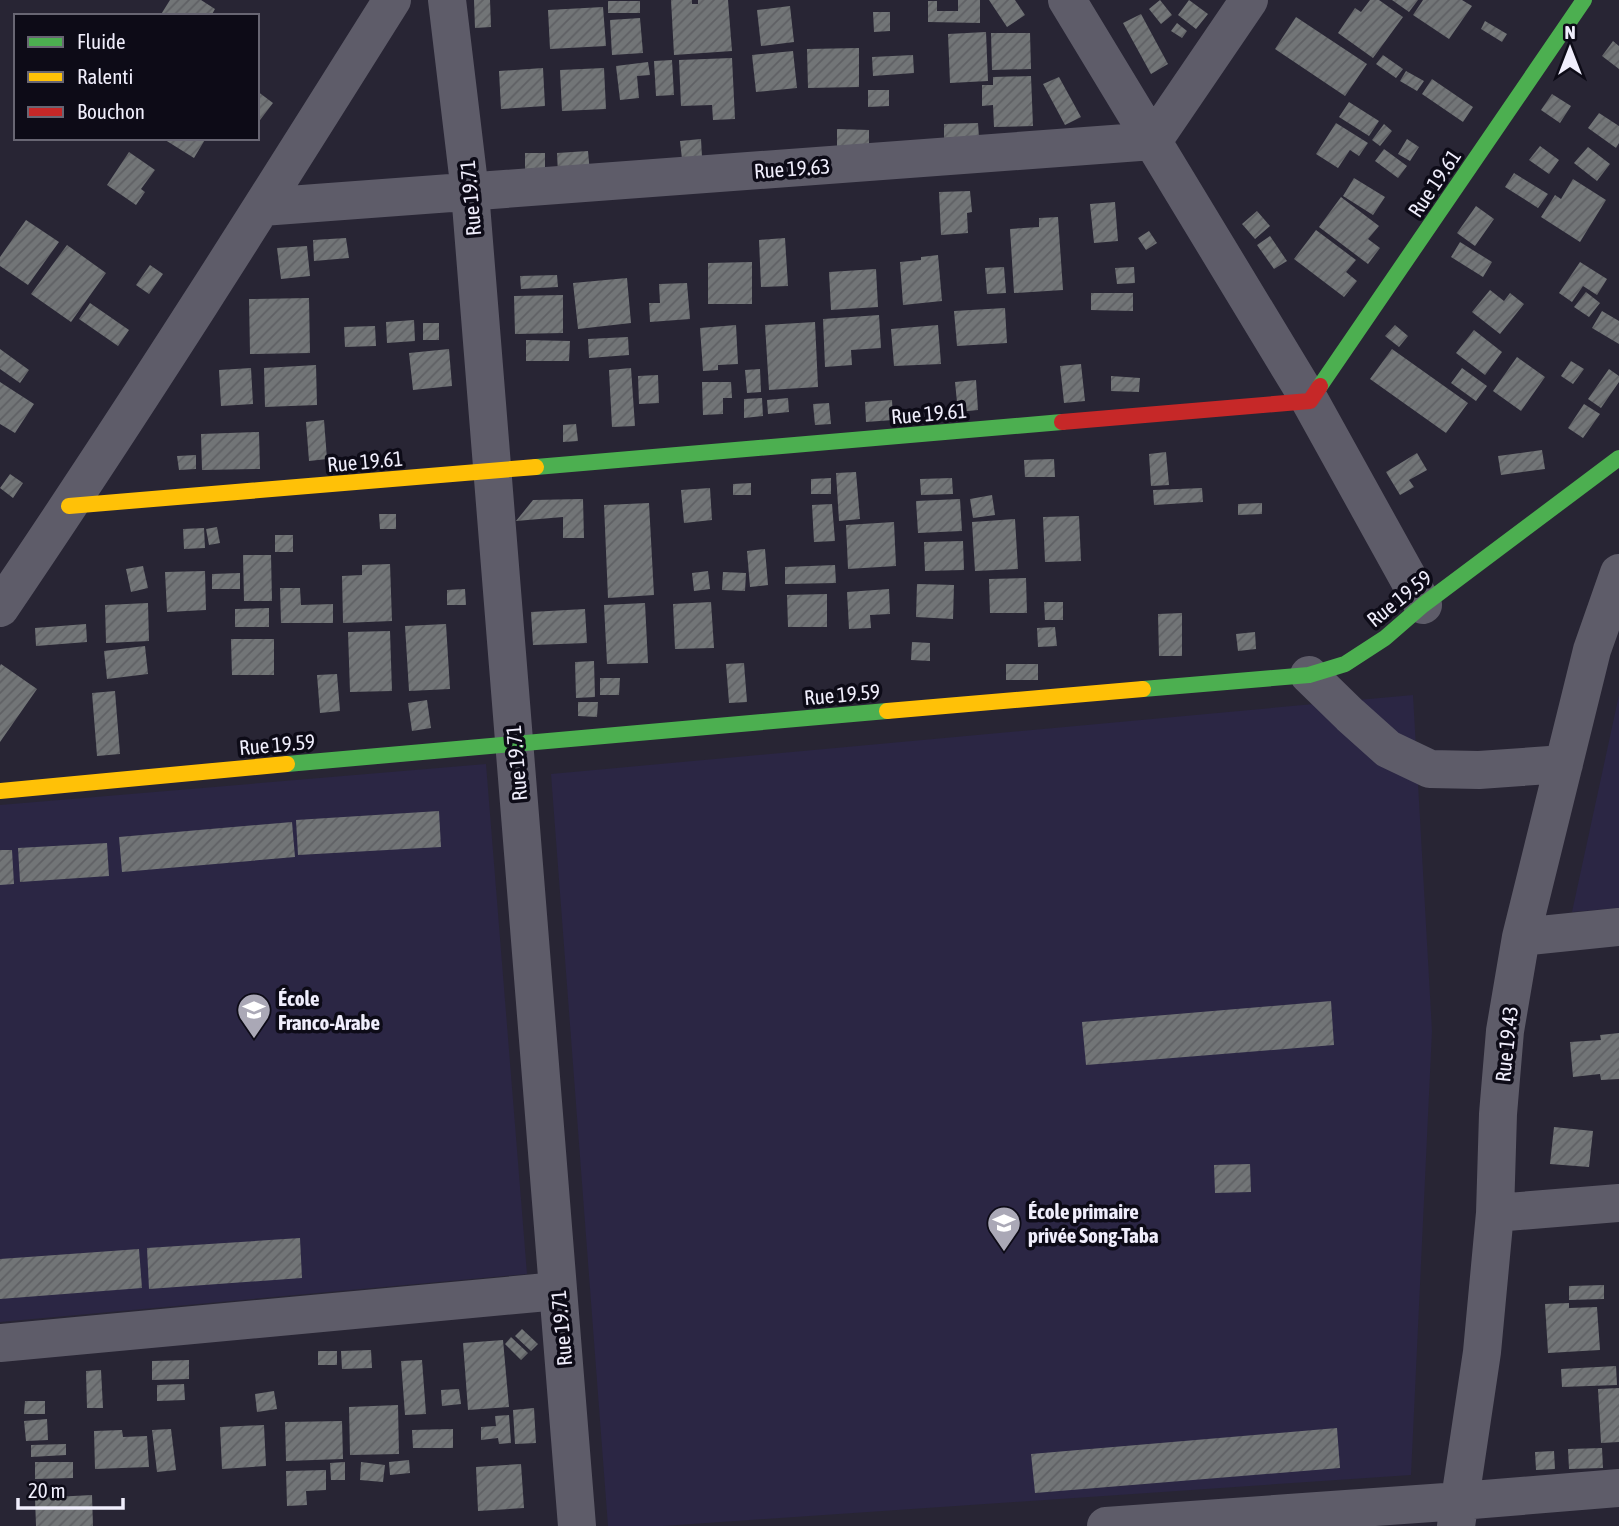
<svg xmlns="http://www.w3.org/2000/svg" width="1619" height="1526" viewBox="0 0 1619 1526" font-family="'Asap Condensed',sans-serif">
  <style>
    .built { fill: #2b2644 }
    .building { fill: url(#building-hatch) }
    .lines { fill: none; stroke-linecap: round; stroke-linejoin: round }
    .street { stroke: #5e5c69; stroke-width: 38 }
    .fast { stroke: #4caf50; stroke-width: 16 }
    .slow { stroke: #ffc107; stroke-width: 16 }
    .jam { stroke: #c62828; stroke-width: 16 }
    .labels { text-anchor: middle; dominant-baseline: central; stroke-width: 7; stroke-linejoin: round; paint-order: stroke }
    .street-label { font-size: 21px; fill: #f0eefc; stroke: #0d0b17 }
    .poi-label { font-size: 21px; font-weight: bold; fill: #f0eefc; stroke: #0d0b17; text-anchor: start }
  </style>
  <defs>
    <pattern id="building-hatch" width="6" height="6" patternUnits="userSpaceOnUse" patternTransform="scale(1.75)"><rect width="6" height="6" fill="#727577"/><path d="M-1 1l2-2M0 6l6-6M5 7l2-2" fill="none" stroke="#5f6064"/></pattern>
  </defs>
  <rect width="100%" height="100%" fill="#282534"/>
  <path class="built" d="M1413 695 1432 1031 1411 1475 663 1526H608L551 774Z
    M1619 695V908L1572 912Z
    M486 764 527 1274 0 1322V805Z"/>
  <path class="building" d="M170 0H201L215 9 211 16H160Z
    M474 0H490L491 27 475 28Z
    M671 0H692V4H698V0H728L732 51 674 55Z
    M958 0H980V23L928 22V1H937V11H958Z
    M989 0H1015L1025 15 1007 27Z
    M1160 0 1172 15 1161 24 1149 9Z
    M1189 0 1208 14 1196 29 1178 15Z
    M1370 0H1379L1403 17 1373 58 1338 33 1355 8 1361 12Z
    M1392 0H1418L1409 12Z
    M1423 0H1462L1472 6 1449 39 1413 15Z
    M608 1H640V13H608Z
    M790 6 794 42 761 46 757 10Z
    M603 7 606 46 550 49 548 10Z
    M873 12H890V31L874 32Z
    M1141 14 1168 64 1151 74 1123 23Z
    M1296 17 1367 64 1345 96 1275 49Z
    M640 18 643 53 612 55 610 20Z
    M1485 21 1507 34 1502 42 1481 29Z
    M1177 23 1187 31 1182 38 1171 31Z
    M986 32 988 81 950 83 948 34Z
    M991 33H1030L1031 69 992 70Z
    M1613 41 1619 46V69L1602 56Z
    M859 48V87L808 88 807 49Z
    M793 51 797 88 756 92 752 55Z
    M913 55 914 73 873 76 872 57Z
    M1383 55 1403 69 1396 78 1376 64Z
    M732 58 735 119 713 120 712 105 681 106 679 60Z
    M672 60 674 95 656 96 654 61Z
    M648 62 650 75 637 76 639 98 620 100 616 66Z
    M543 68 545 106 501 109 499 71Z
    M604 68 606 109 562 111 560 70Z
    M1406 71 1424 81 1417 91 1400 81Z
    M1031 76 1033 126 994 127 993 105 982 106V85H993V77Z
    M1059 77 1081 117 1065 125 1043 84Z
    M1432 79 1473 107 1463 122 1422 94Z
    M868 90H889V106L868 107Z
    M257 91 273 103 257 124Z
    M1552 94 1571 106 1560 123 1541 110Z
    M1349 102 1379 121 1369 136 1339 117Z
    M1599 113 1619 126V143L1616 148 1588 128Z
    M978 123 979 137 944 138V124Z
    M1336 123 1368 143 1359 156 1350 150 1338 168 1316 154Z
    M1384 124 1392 131 1380 146 1372 140Z
    M837 129 869 130V148H837Z
    M162 138H206L194 158Z
    M701 139 702 157 682 159 680 141Z
    M1407 139 1419 147 1410 161 1398 154Z
    M1540 146 1559 160 1549 174 1529 160Z
    M1588 147 1610 164 1597 181 1574 163Z
    M1384 149 1407 166 1398 178 1375 161Z
    M588 151 590 173 558 174 557 153Z
    M129 152 155 170 141 189 145 192 136 205 107 185Z
    M525 153H545V171H525Z
    M1514 173 1548 194 1538 208 1505 187Z
    M1354 178 1385 197 1373 215 1343 196Z
    M1573 179 1606 200 1580 242 1541 217 1555 195 1561 199Z
    M970 191 972 212 967 213 968 233 941 235 939 192Z
    M1341 197 1379 226 1368 239 1380 248 1368 264 1319 227Z
    M1115 202 1118 241 1094 243 1090 204Z
    M1476 206 1494 219 1475 246 1457 233Z
    M1257 211 1270 226 1255 239 1242 224Z
    M1058 217 1063 290 1014 293 1010 229 1039 227V218Z
    M26 220 59 242 28 285 0 266V257Z
    M1316 230 1356 260 1346 272 1357 281 1344 297 1294 259Z
    M1149 231 1157 243 1146 250 1138 238Z
    M1270 236 1287 261 1274 269 1257 245Z
    M346 238 349 258 314 261 313 240Z
    M785 238 788 286 761 287 759 240Z
    M1460 242 1492 262 1483 277 1451 257Z
    M67 245 106 273 71 322 31 294Z
    M307 246 310 276 281 279 277 248Z
    M938 255 942 301 903 305 900 262 921 260V257Z
    M752 262V304H708V263Z
    M1580 262 1607 279 1597 295 1583 286 1572 302 1559 293Z
    M150 265 163 274 149 294 136 285Z
    M1004 267 1006 293 987 294 985 268Z
    M1134 267 1135 283 1117 284 1115 268Z
    M876 269 878 307 831 310 829 272Z
    M557 275 558 287 521 289 520 276Z
    M627 278 631 323 578 329 573 283Z
    M687 283 690 319 650 322 649 303H660L659 284Z
    M1490 290 1504 301 1510 293 1524 304 1500 334 1472 312Z
    M1586 292 1600 303 1589 317 1574 307Z
    M1091 293H1133V311L1091 310Z
    M563 295V333L515 334 514 296Z
    M309 298 310 353 250 354 249 299Z
    M90 303 129 330 118 346 79 319Z
    M1005 308 1007 343 957 346 954 311Z
    M1602 311 1619 321V344L1592 328Z
    M879 315 881 348 851 350 852 365 825 367 823 319Z
    M414 320 415 341 387 343 386 322Z
    M815 322 818 387 769 390 765 325Z
    M423 323H439V340H423Z
    M736 325 738 364 718 365V370L703 371 700 328Z
    M938 325 941 364 894 366 891 329Z
    M1395 325 1408 336 1399 347 1385 336Z
    M375 326 376 346 345 347 344 327Z
    M1474 330 1502 352 1485 375 1456 353Z
    M628 337 629 355 589 358 588 339Z
    M526 340 570 341 569 361H526Z
    M0 349 29 370 20 383 0 369Z
    M449 349 452 386 413 390 409 353Z
    M1392 349 1468 403 1446 433 1370 379Z
    M1517 357 1545 377 1521 411 1493 391Z
    M1571 361 1584 369 1573 384 1561 376Z
    M1081 364 1085 401 1064 403 1060 366Z
    M316 365 317 405 265 407 264 368Z
    M251 368 253 404 221 406 219 370Z
    M631 368 635 426 612 427 609 370Z
    M1462 368 1487 386 1476 401 1451 383Z
    M760 369 761 392 747 393 745 370Z
    M1609 369 1619 376V382L1601 408 1588 399Z
    M658 375 659 403 639 404 638 376Z
    M1111 376 1140 378 1139 392 1111 391Z
    M976 380 978 410 958 412 955 382Z
    M0 382 34 404 15 433 0 424Z
    M702 382H731L732 398H723V414L703 415Z
    M762 398 763 416 744 418V399Z
    M788 398 789 412 768 414 767 400Z
    M892 400 893 420 866 422 865 402Z
    M829 403 831 424 815 425 813 404Z
    M1584 404 1600 414 1583 438 1568 428Z
    M324 420 327 459 309 461 306 422Z
    M576 424 578 441 563 442V425Z
    M259 432 260 469 202 470 201 434Z
    M1542 450 1545 469 1501 475 1498 456Z
    M1166 452 1169 485 1151 486 1149 454Z
    M1417 453 1427 470 1409 480 1414 487 1400 495 1386 472Z
    M196 455V469L179 470 177 456Z
    M1054 459 1055 477H1025L1024 460Z
    M856 472 860 519 839 521 836 473Z
    M10 474 23 483 13 498 0 488Z
    M831 478V494H811V479Z
    M952 478 953 494 921 495 920 479Z
    M751 483V495H733V484Z
    M710 488 712 520 684 523 681 490Z
    M1202 488 1203 502 1154 505 1153 490Z
    M992 495 995 515 973 518 970 499Z
    M583 499 584 538H563V517L516 521 533 500Z
    M960 499 962 531 918 533 916 501Z
    M649 503 654 595 608 598 604 505Z
    M1262 503V514L1238 515V504Z
    M832 504 835 541 814 542 812 505Z
    M379 514H396V529H380Z
    M1079 516 1081 561 1045 562 1043 517Z
    M1015 519 1018 569 975 571 972 522Z
    M894 522 896 566 848 569 846 525Z
    M217 527 220 543 209 545 206 529Z
    M204 528 205 548 184 549 183 529Z
    M275 535H293V552H275Z
    M963 541 964 570 925 571 924 542Z
    M765 549 768 585 750 587 747 551Z
    M243 555H271L272 601H244Z
    M390 564 392 621 343 623 342 576 362 575V565Z
    M835 565 836 583 785 584V567Z
    M143 566 148 588 131 592 126 569Z
    M205 571 206 610 167 612 165 572Z
    M708 571 710 589 694 591 692 573Z
    M723 572 746 573 745 591 722 590Z
    M240 573V589H212V574Z
    M1026 578 1027 613H990L989 579Z
    M917 584 954 585 953 619 916 617Z
    M280 588H300L301 605 333 604V623H281Z
    M465 589 466 605H447V590Z
    M889 589 890 614 870 615 871 628 849 629 847 592Z
    M827 594V627H788L787 595Z
    M711 602 714 648 675 649 673 604Z
    M1044 602H1063V620H1045Z
    M148 603 149 641 106 643 105 605Z
    M645 603 648 663 607 664 604 605Z
    M269 608V627H235V609Z
    M585 609 587 643 533 645 531 612Z
    M1182 613V656H1159L1158 614Z
    M86 624 87 642 36 646 35 628Z
    M446 624 450 689 409 691 405 626Z
    M1055 627 1057 646 1038 647 1037 628Z
    M390 631 392 691 350 692 348 632Z
    M1255 632 1256 649 1238 651 1236 634Z
    M231 639H274V675H232Z
    M912 642 930 643V661L911 660Z
    M145 646 148 674 107 679 104 651Z
    M594 661 595 697 576 698 575 662Z
    M744 663 747 702 729 703 726 664Z
    M1 664 37 689 0 742V666Z
    M1006 664H1038V680H1006Z
    M337 674 340 711 320 713 317 675Z
    M600 678H620L619 695H600Z
    M115 691 120 754 97 756 92 693Z
    M427 700 431 728 412 731 408 703Z
    M578 702H598L597 717 578 716Z
    M439 811 441 847 298 855 296 820Z
    M292 822 295 857 122 872 119 837Z
    M107 843 109 876 20 882 18 848Z
    M0 850H12L14 884 0 885Z
    M1331 1001 1334 1045 1086 1065 1082 1022Z
    M1619 1033V1079L1601 1080 1600 1074 1573 1077 1570 1042 1601 1040 1600 1035Z
    M1554 1127 1593 1131 1589 1167 1550 1164Z
    M1250 1164 1251 1192 1215 1193 1214 1165Z
    M300 1238 302 1278 149 1289 147 1248Z
    M139 1249 142 1288 0 1299V1259Z
    M1604 1285V1299L1569 1300V1286Z
    M1569 1303V1308L1597 1307 1600 1350 1548 1353 1545 1304Z
    M522 1329 538 1344 531 1351 515 1336Z
    M511 1337 528 1353 521 1360 505 1344Z
    M503 1340 509 1407 468 1410 463 1343Z
    M371 1350 372 1368 342 1369 341 1351Z
    M318 1351H337V1365H318Z
    M189 1360V1379L152 1380V1361Z
    M422 1360 426 1414 405 1415 401 1361Z
    M1616 1366 1617 1385 1562 1387 1561 1369Z
    M101 1370 103 1408H87L86 1371Z
    M184 1384 185 1400 157 1401V1385Z
    M1619 1388V1442L1601 1443 1598 1389Z
    M459 1389 461 1404 442 1406 441 1390Z
    M274 1391 277 1409 257 1412 255 1394Z
    M25 1401H45V1414H24Z
    M398 1405 399 1454 350 1455 349 1407Z
    M534 1408 536 1443 515 1444 513 1410Z
    M509 1415 511 1443 499 1444 498 1438 481 1440V1427L496 1426 495 1416Z
    M47 1419 48 1440 26 1441 24 1421Z
    M342 1421 343 1459 286 1461 285 1422Z
    M264 1425 266 1466 222 1469 220 1427Z
    M1337 1428 1340 1468 1035 1493 1031 1454Z
    M171 1429 176 1470 157 1472 152 1430Z
    M453 1429V1448H413L412 1430Z
    M122 1430 123 1437 147 1436 149 1467 95 1469 94 1431Z
    M66 1444V1455L31 1457V1445Z
    M1602 1448 1603 1468 1569 1469 1568 1449Z
    M1554 1451 1555 1469 1536 1470 1535 1452Z
    M409 1460 410 1473 390 1475 389 1462Z
    M35 1462H73V1478L35 1479Z
    M345 1462V1480H331L330 1463Z
    M361 1462 385 1465 383 1482 360 1480Z
    M521 1464 524 1508 478 1511 476 1467Z
    M326 1470V1490L306 1491 307 1505 287 1506 286 1471Z
    M92 1495 93 1526H36L35 1498Z"/>
  <g class="lines">
    <path class="street" d="M447 0 470 192 577 1526
      M1067 0 1310 401 1423 605
      M262 207 1153 141 1249 0
      M0 608C135 409 264 204 392 0
      M1309 675 1350 715 1388 749 1430 769 1479 770 1564 764
      M1521 937 1619 927
      M1495 1213 1619 1203
      M0 1343 558 1291
      M1106 1526 1460 1501 1619 1488
      M1456 1526 1482 1352 1495 1213 1498 1114 1505 1031 1521 937 1592 650 1619 573"/>
    <path class="fast" d="M1320 386 1584 0
      M536 467 1062 422
      M1143 689 1309 675 1345 664 1385 638 1423 605 1619 458
      M287 764 887 711"/>
    <path class="slow" d="M69 506 536 467
      M887 711 1143 689
      M0 791 287 764"/>
    <path class="jam" d="M1062 422 1310 401 1320 386"/>
  </g>
  <defs>
    <g id="school-pin" transform="scale(1.75)"><path d="M0 17L-7.5 6A9.5 9.5 0 1 1 7.5 6Z" fill="#aaa8b6" stroke="#0d0b17"/><path d="M0-5L7-2L0 1L-7-2ZM-4 1L0 2.5L4 1V4Q0 6-4 4Z" fill="#fff"/></g>
  </defs>
  <g fill-rule="evenodd">
    <use href="#school-pin" x="254" y="1010"/>
    <use href="#school-pin" x="1004" y="1223"/>
  </g>
  <g class="labels">
    <g class="street-label">
      <text transform="translate(792 168) rotate(-4)">Rue 19.63</text>
      <text transform="translate(1434 183) rotate(-56)">Rue 19.61</text>
      <text transform="translate(470 198) rotate(-95)">Rue 19.71</text>
      <text transform="translate(929 413) rotate(-5)">Rue 19.61</text>
      <text transform="translate(365 461) rotate(-5)">Rue 19.61</text>
      <text transform="translate(1399 598) rotate(-39)">Rue 19.59</text>
      <text transform="translate(842 694) rotate(-5)">Rue 19.59</text>
      <text transform="translate(277 744) rotate(-5)">Rue 19.59</text>
      <text transform="translate(516 763) rotate(-95)">Rue 19.71</text>
      <text transform="translate(1506 1044) rotate(-84)">Rue 19.43</text>
      <text transform="translate(561 1328) rotate(-95)">Rue 19.71</text>
    </g>
    <g class="poi-label">
      <text x="278" y="998">École<tspan x="278" dy="24">Franco-Arabe</tspan></text>
      <text x="1028" y="1211">École primaire<tspan x="1028" dy="24">privée Song-Taba</tspan></text>
    </g>
  </g>
  <rect x="14" y="14" width="245" height="126" fill="#0d0b17" stroke="#686673" stroke-width="2"/>
  <rect x="28" y="37" width="35" height="10" fill="#4caf50" stroke="#686673" stroke-width="2"/>
  <text x="77" y="49" font-size="21" fill="#f0eefc">Fluide</text>
  <rect x="28" y="72" width="35" height="10" fill="#ffc107" stroke="#686673" stroke-width="2"/>
  <text x="77" y="84" font-size="21" fill="#f0eefc">Ralenti</text>
  <rect x="28" y="107" width="35" height="10" fill="#c62828" stroke="#686673" stroke-width="2"/>
  <text x="77" y="119" font-size="21" fill="#f0eefc">Bouchon</text>
  <g transform="translate(1570 49)" stroke="#0d0b17" stroke-width="5" paint-order="stroke">
  <path d="M0-5L12 26L0 18L-12 26Z" fill="#f0eefc"/>
  <text y="-10" font-size="19" font-weight="bold" text-anchor="middle" fill="#f0eefc">N</text>
  </g>
  <path d="M18 1498v10h105v-10" fill="none" stroke="#f0eefc" stroke-width="3.5"/>
  <text x="28" y="1498" font-size="21" fill="#f0eefc" stroke="#0d0b17" stroke-width="5" paint-order="stroke">20 m</text>
</svg>
